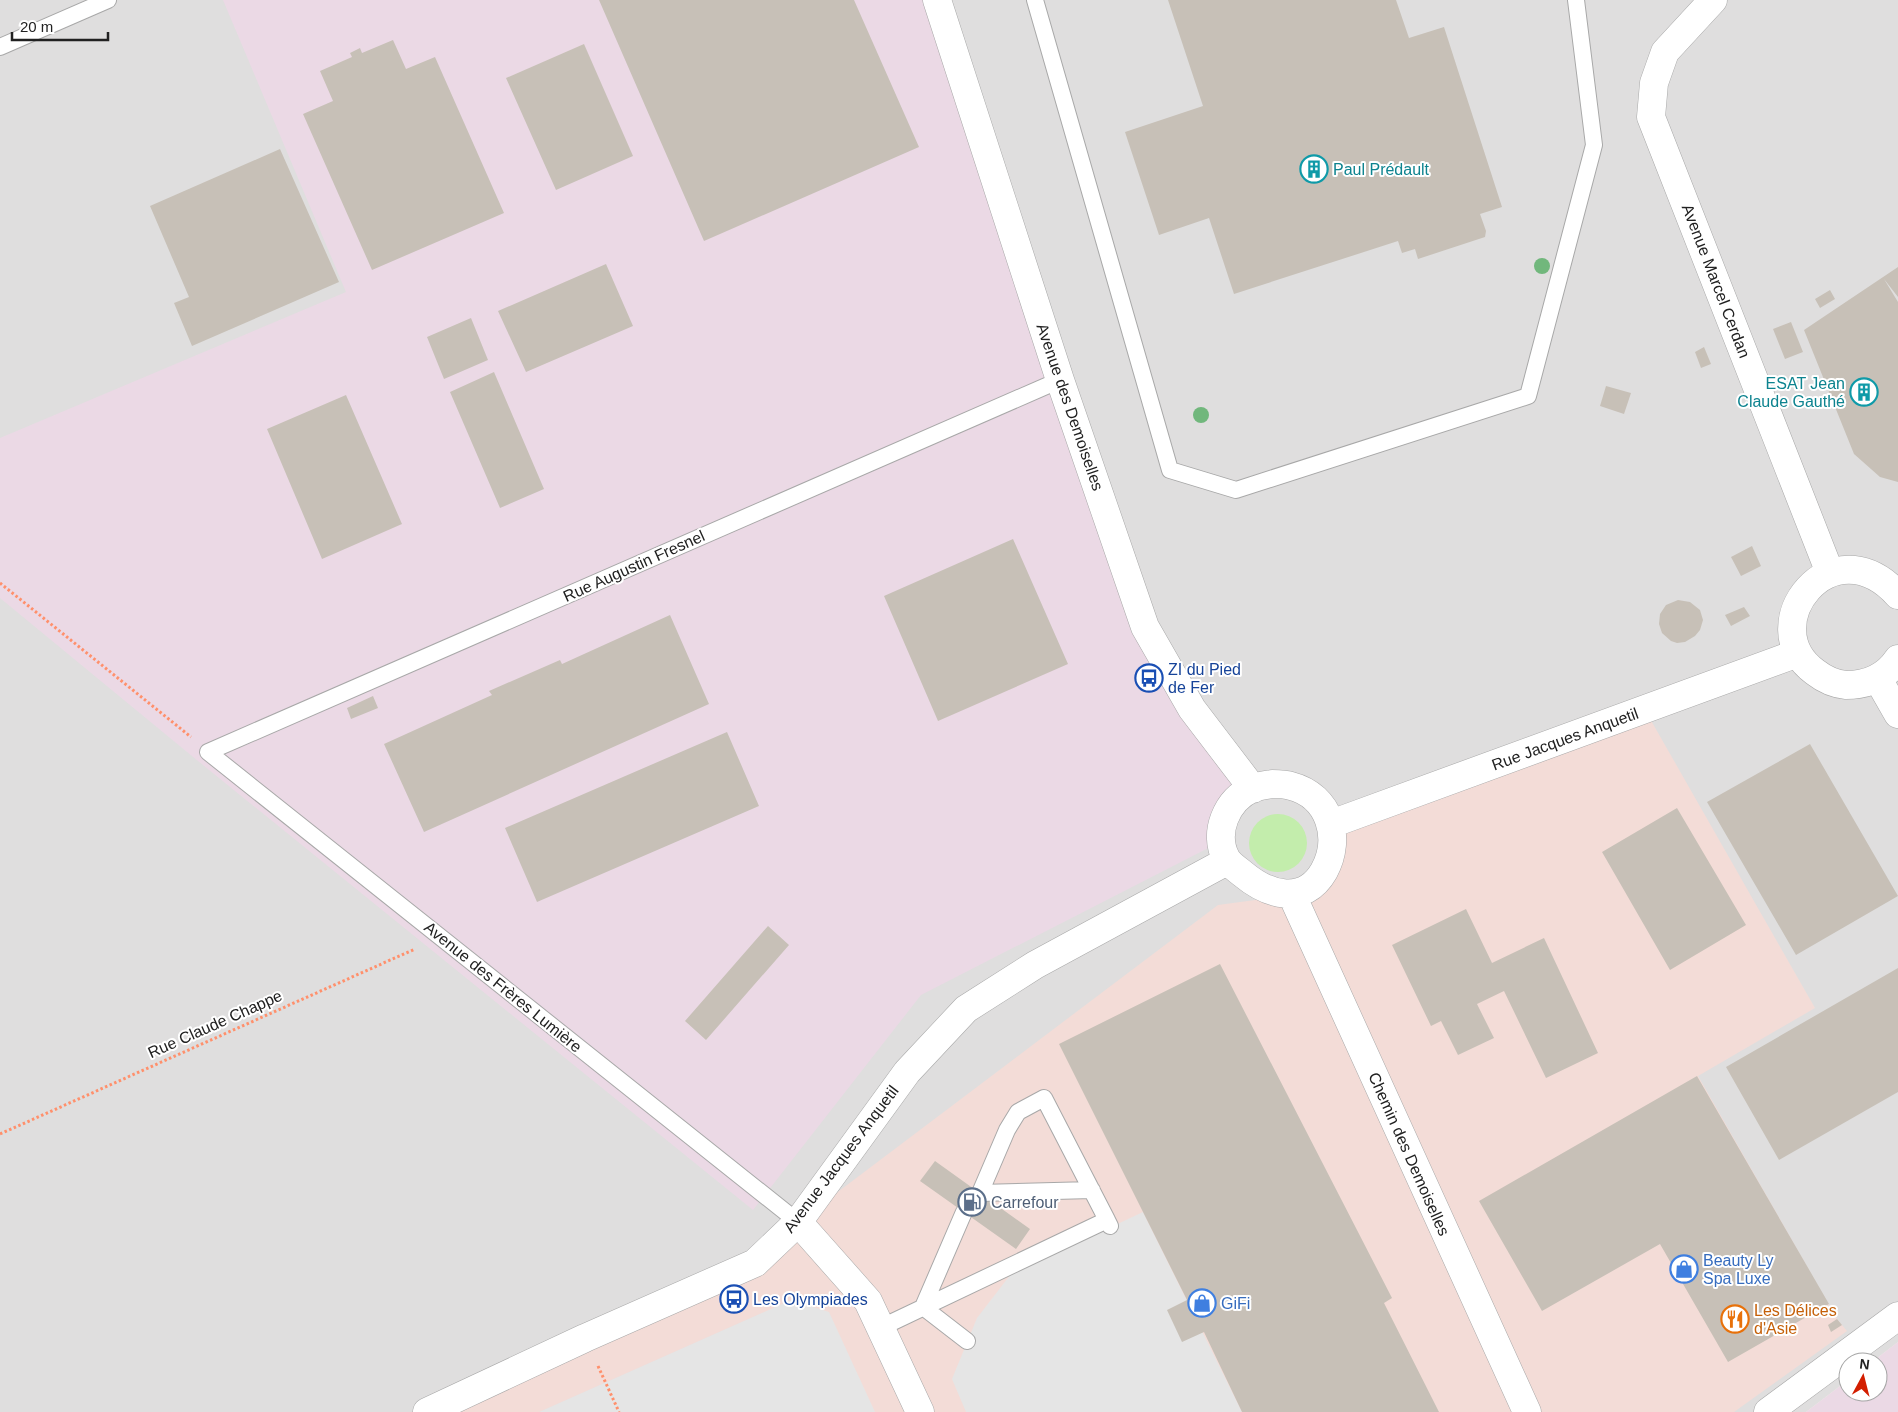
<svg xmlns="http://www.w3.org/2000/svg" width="1898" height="1412" viewBox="0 0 1898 1412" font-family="Arial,sans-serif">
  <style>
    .residential { fill: #dfdede }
    .commercial { fill: #f3dcd7 }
    .industrial { fill: #ebd9e5 }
    .grass { fill: #c3edac }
    .parking { fill: #e5e5e5 }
    .building { fill: #c7c0b7 }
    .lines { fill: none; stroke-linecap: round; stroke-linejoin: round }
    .service-casing { stroke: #a8a8a8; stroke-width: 18 }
    .minor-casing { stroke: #a8a8a8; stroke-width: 29 }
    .path { stroke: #ff906c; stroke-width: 3; stroke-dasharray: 2.5 2.5; stroke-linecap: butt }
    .service { stroke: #fff; stroke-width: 16 }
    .minor { stroke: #fff; stroke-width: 28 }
    .tree { fill: #71b77c }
    .labels { text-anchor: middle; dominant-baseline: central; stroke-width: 4; stroke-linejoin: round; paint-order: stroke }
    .culture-label { font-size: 16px; fill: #0d838f; stroke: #fff; text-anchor: start }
    .street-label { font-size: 16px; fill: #212121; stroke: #fff }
    .transit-label { font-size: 16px; fill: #164399; stroke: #fff; text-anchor: start }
    .service-label { font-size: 16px; fill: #4e5e75; stroke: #fff; text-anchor: start }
    .shop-label { font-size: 16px; fill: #366cbe; stroke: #fff; text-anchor: start }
    .food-label { font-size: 16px; fill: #c56008; stroke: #fff; text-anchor: start }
  </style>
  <rect width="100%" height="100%" fill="#f2f0e8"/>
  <path class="residential" d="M0 0H1898V1342L1872 1362H1848V1380L1806 1412H0Z"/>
  <path class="commercial" d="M1645 710 1815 1008 1698 1076 1837 1319 1847 1331 1734 1412H427L755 1263 798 1222 1218 905 1292 895 1308 887 1331 824Z"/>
  <path class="industrial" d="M223 0H937L1130 583 1253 789 1220 842 921 995 753 1210 198 761 0 598V438L346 292Z
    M1898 1342V1412H1806L1848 1380V1392H1878V1362H1872Z"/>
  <path class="grass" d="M1249 843a29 29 0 1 1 58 0a29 29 0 1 1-58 0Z"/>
  <path class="parking" d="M1143 1212 1242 1412H966L952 1379 977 1318 1011 1274Z
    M791 1300 829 1312 875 1412H539Z"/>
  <path class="building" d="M599 0H854L919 147 704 241Z
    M1168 0H1396L1409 38 1444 27 1502 207 1480 214 1486 231 1485 237 1418 259 1415 249 1402 253 1398 241 1234 294 1209 218 1159 235 1125 132 1203 106Z
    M393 40 406 69 435 57 504 213 372 270 303 114 333 101 320 71 352 57 350 53 360 48 362 53Z
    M584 44 633 156 556 190 506 78Z
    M280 149 339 282 192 346 174 303 189 297 150 206Z
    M606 264 633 326 526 372 498 311Z
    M1898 267V297L1884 279 1898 302V482L1880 477 1854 454 1804 330Z
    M1830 290 1835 299 1820 308 1815 299Z
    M471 318 488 360 444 379 427 337Z
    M1791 322 1803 352 1785 359 1773 329Z
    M1704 347 1711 364 1701 368 1695 352Z
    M494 372 544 489 500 508 450 392Z
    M1606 386 1631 393 1624 414 1600 406Z
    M346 395 402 524 322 559 267 429Z
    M1013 539 1068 664 938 721 884 596Z
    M1752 546 1761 566 1741 576 1731 557Z
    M1678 600 1690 602 1700 610 1703 620 1700 630 1695 636 1685 642 1677 643 1671 641 1662 633 1659 624 1660 614 1666 605Z
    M1744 607 1750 616 1731 626 1725 615Z
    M670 615 709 704 424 832 384 744 492 695 489 691 560 660 562 664Z
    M373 696 378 708 351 719 347 708Z
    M727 732 759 806 537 902 505 828Z
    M1810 744 1898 896 1796 955 1707 802Z
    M1677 808 1746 925 1670 970 1602 852Z
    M1466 909 1492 963 1544 938 1598 1053 1546 1078 1504 991 1477 1004 1494 1038 1458 1055 1441 1021 1431 1026 1392 945Z
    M768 926 789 945 706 1040 685 1021Z
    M1220 964 1392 1298 1384 1303 1439 1412H1242L1204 1332 1182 1342 1167 1310 1187 1300 1059 1044Z
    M1898 968V1092L1779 1160 1726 1067Z
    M1697 1076 1829 1304 1728 1362 1660 1244 1542 1311 1479 1201Z
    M935 1161 1030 1229 1016 1249 920 1181Z
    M1837 1319 1842 1325 1831 1332 1828 1325Z"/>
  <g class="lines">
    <g class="service-casing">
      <path id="service" d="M1035 0 1170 470 1236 490 1528 396 1594 145 1576 0
        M0 47 108 0
        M1092 1190 980 1193 1007 1130 1018 1112 1044 1098 1107 1220
        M964 1212 923 1307 967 1341
        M798 1222 208 752 1060 380
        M880 1328 1107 1220 1110 1226"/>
    </g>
    <g class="minor-casing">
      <path id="minor" d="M937 0 1060 380 1145 627 1192 709 1253 789
        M1713 0 1665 52 1654 83 1651 117 1830 573
        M1898 595C1832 522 1752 626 1815 672 1824 679 1834 684 1846 685 1868 685 1886 677 1898 659
        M1878 679 1898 714
        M1272 784C1278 784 1285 784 1291 786 1330 796 1342 838 1324 871 1304 906 1268 895 1243 874 1237 869 1229 864 1226 858 1213 833 1226 800 1253 788 1259 786 1266 785 1272 784Z
        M1331 824 1798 653
        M1292 895 1527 1412
        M798 1222 868 1301 920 1412
        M427 1412 585 1338 755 1263 798 1222 907 1072 966 1009 1035 965 1227 861
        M1768 1412 1898 1316"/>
    </g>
    <path class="path" d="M0 583 191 737
      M0 1134 415 949
      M598 1366 619 1412"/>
    <use href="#service" class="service"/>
    <use href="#minor" class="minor"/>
  </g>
  <g class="tree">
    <circle cx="1542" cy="266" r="8"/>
    <circle cx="1201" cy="415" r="8"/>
  </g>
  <defs>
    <g id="building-ring" transform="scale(1.4375)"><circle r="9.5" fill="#fff" stroke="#0f9aa8" stroke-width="1.5"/><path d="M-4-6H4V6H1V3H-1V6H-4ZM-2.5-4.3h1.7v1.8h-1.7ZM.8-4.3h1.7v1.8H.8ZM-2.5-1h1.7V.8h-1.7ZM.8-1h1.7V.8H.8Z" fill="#0f9aa8"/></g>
    <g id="bus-ring" transform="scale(1.4375)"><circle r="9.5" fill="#fff" stroke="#1a4fb4" stroke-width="1.5"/><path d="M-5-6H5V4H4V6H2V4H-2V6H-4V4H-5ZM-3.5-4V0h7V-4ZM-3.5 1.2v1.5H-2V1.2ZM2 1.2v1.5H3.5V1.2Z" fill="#1a4fb4"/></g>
    <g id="fuel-ring" transform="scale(1.4375)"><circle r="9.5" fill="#fff" stroke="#5c6f8a" stroke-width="1.5"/><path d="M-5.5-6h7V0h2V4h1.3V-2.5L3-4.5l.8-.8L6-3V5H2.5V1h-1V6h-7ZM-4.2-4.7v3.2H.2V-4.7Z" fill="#5c6f8a"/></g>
    <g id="shop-ring" transform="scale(1.4375)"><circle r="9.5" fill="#fff" stroke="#3f7fe0" stroke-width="1.5"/><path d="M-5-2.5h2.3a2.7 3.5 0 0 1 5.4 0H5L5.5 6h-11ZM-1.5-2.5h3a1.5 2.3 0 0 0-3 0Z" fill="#3f7fe0"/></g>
    <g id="restaurant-ring" transform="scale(1.4375)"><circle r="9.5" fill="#fff" stroke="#e8710a" stroke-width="1.5"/><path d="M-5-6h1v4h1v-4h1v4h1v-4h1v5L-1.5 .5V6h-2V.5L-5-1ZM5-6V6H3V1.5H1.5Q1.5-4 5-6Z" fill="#e8710a"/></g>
  </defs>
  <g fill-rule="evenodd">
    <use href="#building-ring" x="1314" y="169"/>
    <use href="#building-ring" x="1864" y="392"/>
    <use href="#bus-ring" x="1149" y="678"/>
    <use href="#fuel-ring" x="972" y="1202"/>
    <use href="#shop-ring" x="1684" y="1269"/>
    <use href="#bus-ring" x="734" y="1299"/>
    <use href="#shop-ring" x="1202" y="1303"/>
    <use href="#restaurant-ring" x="1735" y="1319"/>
  </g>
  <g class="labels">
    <g class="culture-label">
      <text x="1333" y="169">Paul Prédault</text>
      <text x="1845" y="383" text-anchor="end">ESAT Jean<tspan x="1845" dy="18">Claude Gauthé</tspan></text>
    </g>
    <g class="street-label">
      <text transform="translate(1716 281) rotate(69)">Avenue Marcel Cerdan</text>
      <text transform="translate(1070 407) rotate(71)">Avenue des Demoiselles</text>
      <text transform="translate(634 566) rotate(-24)">Rue Augustin Fresnel</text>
      <text transform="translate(1565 739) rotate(-20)">Rue Jacques Anquetil</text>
      <text transform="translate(503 987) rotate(39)">Avenue des Frères Lumière</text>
      <text transform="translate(215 1024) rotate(-24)">Rue Claude Chappe</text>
      <text transform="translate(1409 1154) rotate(66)">Chemin des Demoiselles</text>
      <text transform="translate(841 1159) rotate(-53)">Avenue Jacques Anquetil</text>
    </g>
    <g class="transit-label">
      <text x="1168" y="669">ZI du Pied<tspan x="1168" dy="18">de Fer</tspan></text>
      <text x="753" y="1299">Les Olympiades</text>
    </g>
    <g class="service-label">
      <text x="991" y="1202">Carrefour</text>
    </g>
    <g class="shop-label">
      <text x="1703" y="1260">Beauty Ly<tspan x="1703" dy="18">Spa Luxe</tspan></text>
      <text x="1221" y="1303">GiFi</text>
    </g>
    <g class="food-label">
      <text x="1754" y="1310">Les Délices<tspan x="1754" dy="18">d'Asie</tspan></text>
    </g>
  </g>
  <g transform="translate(1863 1377) rotate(7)"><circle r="24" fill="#ffffff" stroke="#a6a6a6"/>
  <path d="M0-4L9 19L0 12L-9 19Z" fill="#d31e00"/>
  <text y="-8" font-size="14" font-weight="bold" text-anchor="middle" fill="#212121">N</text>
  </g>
  <path d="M12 32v8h96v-8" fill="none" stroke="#212121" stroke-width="2.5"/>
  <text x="20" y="32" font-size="15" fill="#212121" stroke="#ffffff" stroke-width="4" paint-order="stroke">20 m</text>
</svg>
